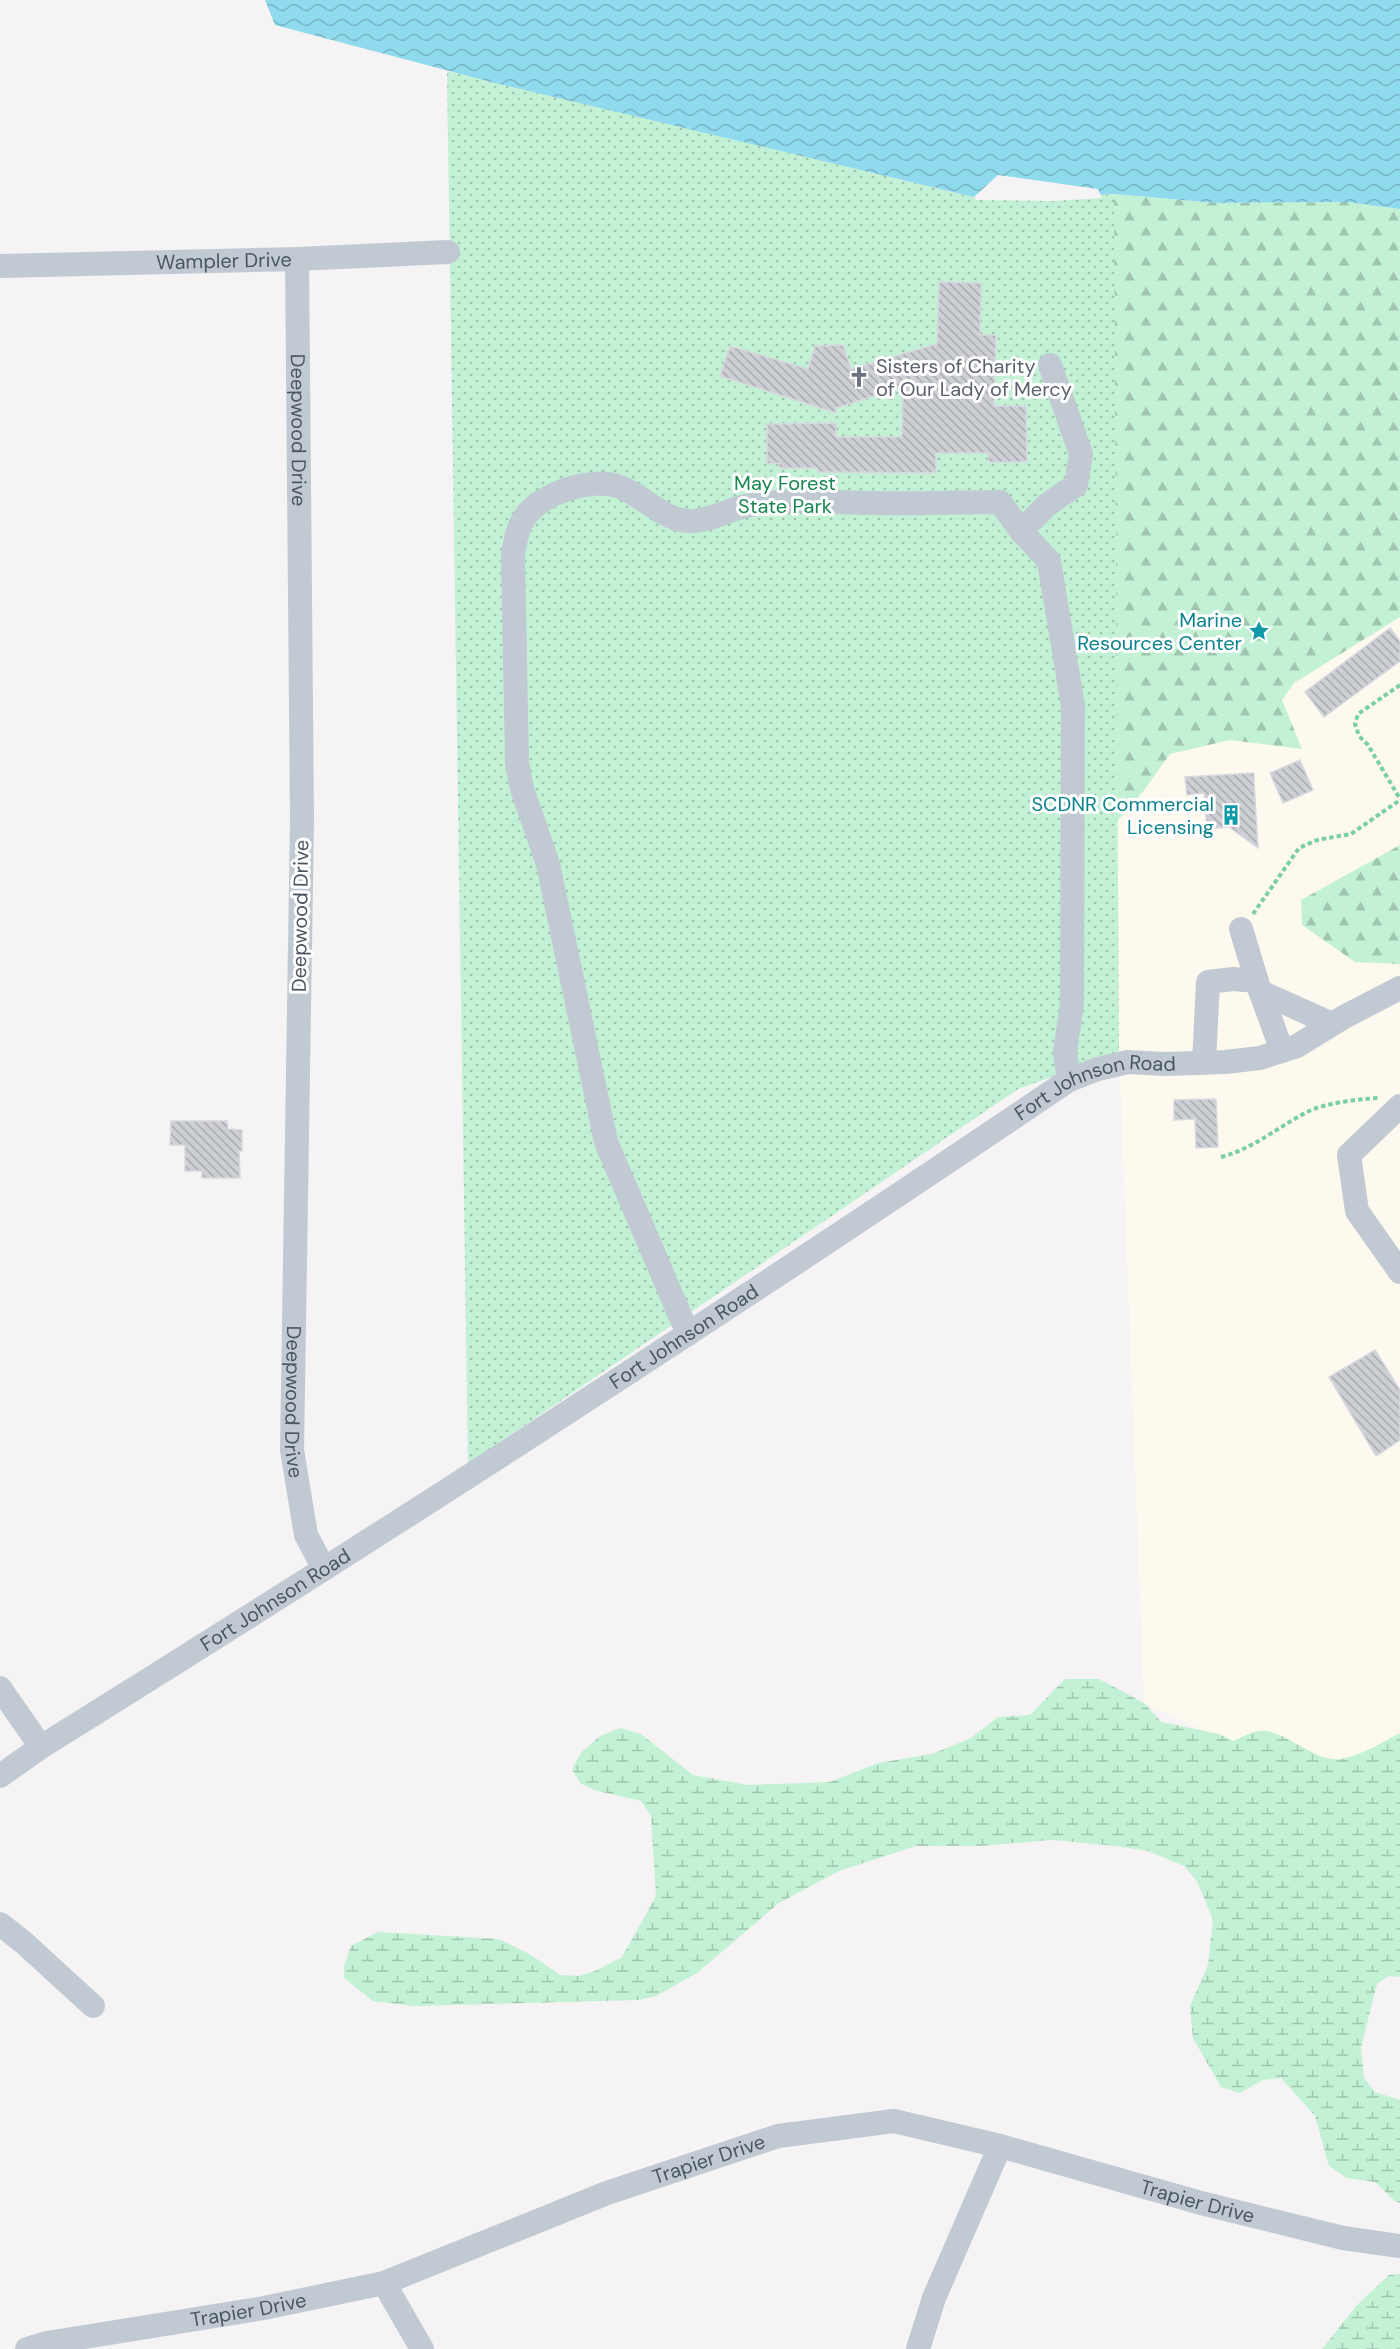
<svg xmlns="http://www.w3.org/2000/svg" width="1400" height="2349" viewBox="0 0 1400 2349" font-family="'DM Sans',sans-serif">
  <style>
    .commercial { fill: #fdf9ef }
    .forest { fill: url(#forest-firs) }
    .wetland { fill: url(#wetland-marsh) }
    .park { fill: url(#park-dots) }
    .water { fill: url(#water-waves) }
    .pier { fill: #f5f3f3 }
    .building { fill: url(#building-back-hatch); stroke: #d7d9de; stroke-width: 1.5 }
    .lines { fill: none; stroke-linecap: round; stroke-linejoin: round }
    .path { stroke: #7ad0a6; stroke-width: 4; stroke-dasharray: 4.5 3; stroke-linecap: butt }
    .minor { stroke: #c1cad2; stroke-width: 24 }
    .labels { text-anchor: middle; dominant-baseline: central; stroke-width: 6; stroke-linejoin: round; paint-order: stroke }
    .street-label { font-size: 20px; fill: #4a5661; stroke: #fff }
    .worship-label { font-size: 20px; fill: #5b616d; stroke: #fff; text-anchor: start }
    .park-label { font-size: 20px; fill: #17864f; stroke: #fff }
    .culture-label { font-size: 20px; fill: #0d838f; stroke: #fff; text-anchor: end }
  </style>
  <defs>
    <pattern id="forest-firs" width="22" height="20" patternUnits="userSpaceOnUse" patternTransform="scale(1.5)"><rect width="22" height="20" fill="#c3f1d5"/><path d="M5 1l3.5 6h-7zM16 11l3.5 6h-7z" fill="#a0c6b0"/></pattern>
    <pattern id="wetland-marsh" width="20" height="14" patternUnits="userSpaceOnUse" patternTransform="scale(1.5)"><rect width="20" height="14" fill="#c3f1d5"/><path d="M1 5h8M5 5V1M11 12h8M15 12V8" fill="none" stroke="#a0c6b0"/></pattern>
    <pattern id="park-dots" width="8" height="8" patternUnits="userSpaceOnUse" patternTransform="scale(1.5)"><rect width="8" height="8" fill="#c3f1d5"/><path d="M2 2h.1M6 6h.1" fill="none" stroke="#a0c6b0" stroke-width="1.8" stroke-linecap="round"/></pattern>
    <pattern id="water-waves" width="16" height="10" patternUnits="userSpaceOnUse" patternTransform="scale(1.5)"><rect width="16" height="10" fill="#90daee"/><path d="M0 5q4-4 8 0t8 0" fill="none" stroke="#78b4c4"/></pattern>
    <pattern id="building-back-hatch" width="6" height="6" patternUnits="userSpaceOnUse" patternTransform="scale(1.5)"><rect width="6" height="6" fill="#cdcfd5"/><path d="M-1 5l2 2M0 0l6 6M5-1l2 2" fill="none" stroke="#a8abb0"/></pattern>
  </defs>
  <rect width="100%" height="100%" fill="#f5f3f3"/>
  <path class="commercial" d="M1114 194 1400 209V1822L1144 1703 1119 1053Z"/>
  <path class="forest" d="M1114 194 1215 203 1347 202 1400 209V617L1294 683 1282 700 1302 749 1230 740 1170 754 1142 793 1105 835 1090 310Z
    M1400 845V964L1355 962 1302 925 1301 900Z"/>
  <path class="wetland" d="M1065 1679H1099L1144 1703 1161 1722 1219 1734 1233 1741C1241 1738 1250 1732 1259 1731 1284 1728 1314 1763 1341 1759 1361 1755 1382 1743 1400 1733V1977L1388 1976 1377 1984 1361 2047 1364 2078 1375 2092 1400 2100V2203L1395 2201 1375 2182 1347 2178 1329 2166 1315 2116 1281 2078 1263 2080 1240 2093 1221 2087 1193 2038 1190 2006 1208 1965 1213 1920 1197 1881 1184 1866 1148 1851 1116 1846 1052 1840 980 1846H916L839 1871 779 1903 697 1973 656 1996 638 2000 414 2006 373 2001 344 1978V1966L351 1946 378 1932 499 1939 531 1955 560 1975 579 1976 595 1971 622 1957 656 1896 651 1816 641 1801 594 1790 580 1783 572 1769 581 1753 600 1736 620 1728 641 1734 693 1775 748 1785 830 1782 878 1763 932 1754 971 1738 998 1717 1030 1715Z
    M1400 2274V2349H1322L1357 2305 1389 2275Z"/>
  <path class="park" d="M447 71 974 197 1054 198 1114 194 1119 1053 1018 1089 468 1464Z"/>
  <path class="water" d="M265 0H1400V209L1347 202 1215 203 1114 194 1054 198 974 197 491 82 275 25Z"/>
  <path class="pier" d="M998 175 1098 189 1102 198 1054 201 976 200 974 197Z"/>
  <path class="building" d="M939 282 981 283 980 335H996L994 406H1026L1027 462H989L988 453H936V473L818 472 817 468H779V463L767 464V424L836 423V437H902L903 387 836 408V413L720 376 730 346 808 369 815 346 843 345 851 369 937 344Z
    M1390 628 1400 641V661L1324 717 1305 692Z
    M1300 760 1313 790 1283 803 1270 773Z
    M1254 773V781L1258 848 1229 827 1207 829 1204 793 1187 795 1185 777Z
    M1216 1099 1218 1147 1196 1148 1195 1119 1174 1120V1100Z
    M171 1121H227L228 1129 242 1130V1151H239L240 1178H202V1171H185V1145H170Z
    M1375 1350 1400 1390V1440L1376 1456 1329 1377Z"/>
  <g class="lines">
    <path class="path" d="M1400 685 1358 714 1355 724 1359 736 1368 745 1400 799
      M1253 914 1299 848 1317 840 1351 834 1400 800
      M1221 1157C1255 1148 1279 1126 1309 1111 1326 1103 1359 1099 1378 1098"/>
    <g class="minor">
      <path id="s1" d="M297 259 302 820 292 1450 306 1535 324 1569"/>
      <path id="s2" d="M0 266 297 259 448 252"/>
      <path d="M1021 531 1047 505 1076 485 1081 454 1050 365"/>
      <path d="M1241 929 1258 985 1282 1051"/>
      <path d="M1261 992 1332 1024"/>
      <path d="M1204 1063 1208 982 1233 979 1257 981"/>
      <path d="M1400 1106 1349 1155 1357 1211 1400 1272"/>
      <path d="M688 1334 606 1142 548 864 522 789 517 763 513 556C515 542 517 528 525 517 541 493 593 476 620 487 645 496 665 523 693 521 707 520 719 515 732 510 746 505 762 503 777 502 808 499 841 503 873 503 915 504 958 502 1000 502L1021 531 1049 561 1073 706 1072 1004 1065 1052 1069 1080"/>
      <path d="M0 1688 41 1747"/>
      <path id="s3" d="M0 1776 41 1747C388 1531 731 1309 1069 1080L1098 1069 1128 1062 1166 1064 1225 1062 1260 1058 1297 1046 1344 1017 1400 988"/>
      <path d="M0 1924 23 1942 93 2006"/>
      <path d="M384 2283 422 2349"/>
      <path id="s4" d="M27 2349 47 2343 264 2308 384 2283 607 2193 778 2136 894 2121 1000 2146 1201 2203 1343 2238 1400 2246"/>
      <path d="M918 2349 934 2298 1000 2146"/>
    </g>
  </g>
  <defs>
    <g id="church-bare" transform="scale(1.62)"><path d="M-1.2-6h2.4v3.5h3.3v2.4h-3.3V6h-2.4V-.1h-3.3v-2.4h3.3Z" fill="#6b7280" stroke="#fff" stroke-width="2.5" paint-order="stroke"/></g>
    <g id="sight-bare" transform="scale(1.62)"><path d="M0-6L1.8-2.2L6-1.7L2.9 1.2L3.7 5.4L0 3.3L-3.7 5.4L-2.9 1.2L-6-1.7L-1.8-2.2Z" fill="#0f9aa8" stroke="#fff" stroke-width="2.5" paint-order="stroke"/></g>
    <g id="building-bare" transform="scale(1.62)"><path d="M-4-6H4V6H1V3H-1V6H-4ZM-2.5-4.3h1.7v1.8h-1.7ZM.8-4.3h1.7v1.8H.8ZM-2.5-1h1.7V.8h-1.7ZM.8-1h1.7V.8H.8Z" fill="#0f9aa8" stroke="#fff" stroke-width="2.5" paint-order="stroke"/></g>
  </defs>
  <g fill-rule="evenodd">
    <use href="#church-bare" x="859" y="377"/>
    <use href="#sight-bare" x="1259" y="631"/>
    <use href="#building-bare" x="1231" y="815"/>
  </g>
  <g class="labels">
    <g class="street-label">
      <text stroke="none"><textPath href="#s2" startOffset="224">Wampler Drive</textPath></text>
      <text stroke="none"><textPath href="#s1" startOffset="171">Deepwood Drive</textPath></text>
      <text transform="translate(300 916) rotate(-89)">Deepwood Drive</text>
      <text stroke="none"><textPath href="#s3" startOffset="1299">Fort Johnson Road</textPath></text>
      <text stroke="none"><textPath href="#s3" startOffset="813">Fort Johnson Road</textPath></text>
      <text stroke="none"><textPath href="#s1" startOffset="1143">Deepwood Drive</textPath></text>
      <text stroke="none"><textPath href="#s3" startOffset="327">Fort Johnson Road</textPath></text>
      <text stroke="none"><textPath href="#s4" startOffset="711">Trapier Drive</textPath></text>
      <text stroke="none"><textPath href="#s4" startOffset="1215">Trapier Drive</textPath></text>
      <text stroke="none"><textPath href="#s4" startOffset="225">Trapier Drive</textPath></text>
    </g>
    <g class="worship-label">
      <text x="876" y="366">Sisters of Charity<tspan x="876" dy="23">of Our Lady of Mercy</tspan></text>
    </g>
    <g class="park-label">
      <text x="785" y="483">May Forest<tspan x="785" dy="23">State Park</tspan></text>
    </g>
    <g class="culture-label">
      <text x="1242" y="620">Marine<tspan x="1242" dy="23">Resources Center</tspan></text>
      <text x="1214" y="804">SCDNR Commercial<tspan x="1214" dy="23">Licensing</tspan></text>
    </g>
  </g>
</svg>
